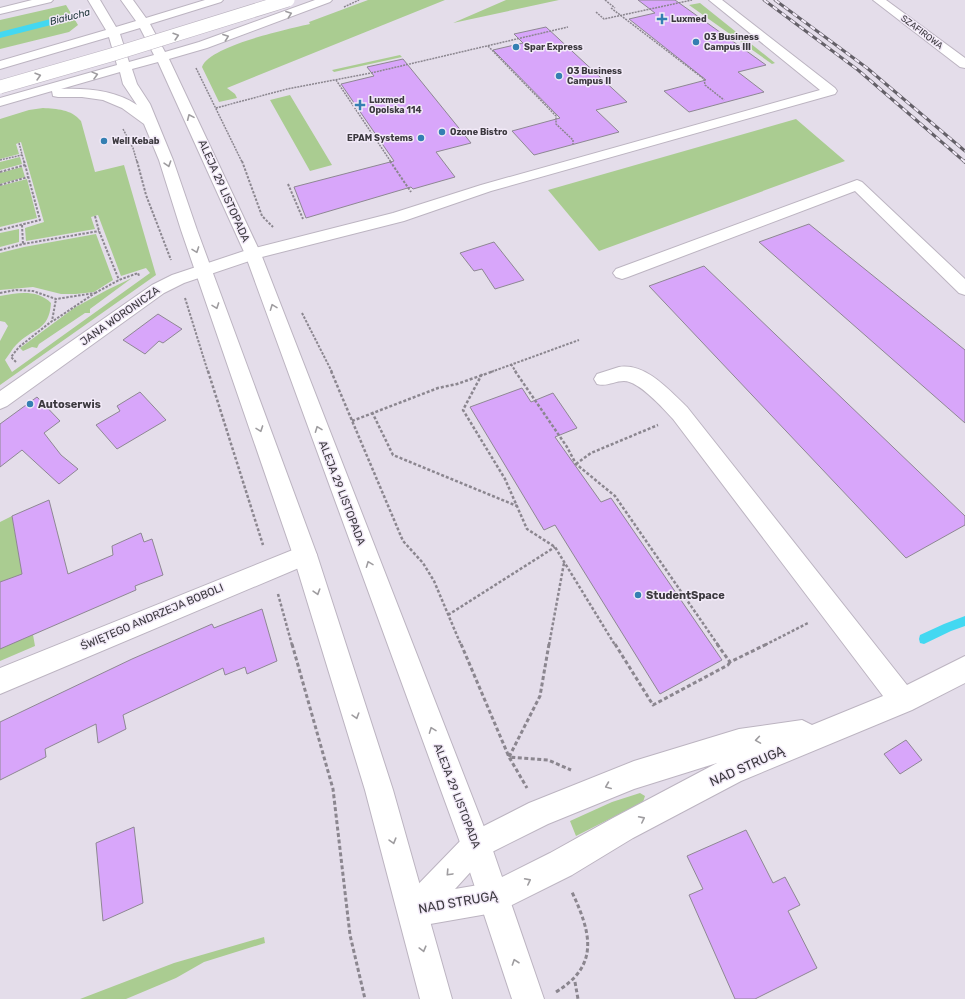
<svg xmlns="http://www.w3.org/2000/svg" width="965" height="999" viewBox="0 0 965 999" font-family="Rubik,sans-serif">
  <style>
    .green { fill: #aacc91 }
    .water { fill: #43d8f1 }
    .pier { fill: #e4ddea }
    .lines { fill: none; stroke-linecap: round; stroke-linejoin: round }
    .stream { fill: #43d8f1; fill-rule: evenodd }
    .building { fill: #d8a6fa; stroke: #8e8793 }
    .minor-casing { stroke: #bcb4c1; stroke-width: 2 }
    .major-casing { stroke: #bcb4c1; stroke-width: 2 }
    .path-far3 { stroke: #8b868f; stroke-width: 1.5; stroke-dasharray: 2 1; stroke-linecap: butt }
    .path-far2 { stroke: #8b868f; stroke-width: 2; stroke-dasharray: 2.5 1.5; stroke-linecap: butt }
    .path-far1 { stroke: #8b868f; stroke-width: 2.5; stroke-dasharray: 3 2; stroke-linecap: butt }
    .path { stroke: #8b868f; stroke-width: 3; stroke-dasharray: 4 2.5; stroke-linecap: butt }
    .minor { fill: #fff; fill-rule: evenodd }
    .major { fill: #fff; fill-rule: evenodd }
    .rail-far1-casing { stroke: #646068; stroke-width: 3 }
    .rail-casing { stroke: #646068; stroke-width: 3.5 }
    .rail-far1 { stroke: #f2eaf8; stroke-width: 2; stroke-dasharray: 5.5; stroke-linecap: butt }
    .rail { stroke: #f2eaf8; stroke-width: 2.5; stroke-dasharray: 7; stroke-linecap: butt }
    .major-bridge-casing { stroke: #bcb4c1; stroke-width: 14; stroke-linecap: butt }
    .major-bridge { stroke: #fff; stroke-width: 13 }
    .oneway { stroke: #9e9c9f }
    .poi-dot { fill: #347fb2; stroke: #f2eaf8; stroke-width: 1.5 }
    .labels { text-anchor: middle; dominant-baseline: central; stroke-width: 3; stroke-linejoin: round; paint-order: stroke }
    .far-poi-label { font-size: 9px; font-weight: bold; fill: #3c393f; stroke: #f2eaf8; text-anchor: start }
    .far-street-label { font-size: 9px; fill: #3c393f; stroke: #f2eaf8 }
    .far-water-label { font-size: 10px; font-style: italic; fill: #1c3438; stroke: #f2eaf8 }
    .street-label { font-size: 11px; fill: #3c393f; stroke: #f2eaf8 }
    .poi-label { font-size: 11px; font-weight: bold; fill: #3c393f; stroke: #f2eaf8; text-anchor: start }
    .near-street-label { font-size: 13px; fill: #3c393f; stroke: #f2eaf8 }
  </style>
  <rect width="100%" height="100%" fill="#e4ddea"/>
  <path class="green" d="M368 0H445L227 88 235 94 237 98 219 102 202 67C209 46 288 29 310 24L309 22Z
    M506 0H559L453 23Z
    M700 3 775 63 772 64 689 5Z
    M66 5 78 25 69 32 0 49V20Z
    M400 55 402 57 334 72 332 70Z
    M290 95 332 165 310 171 270 100Z
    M43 108C57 109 71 109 81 121L95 172 124 165 156 275 0 385V341L8 326 5 322 0 321V296C17 293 37 289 51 303 49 332 33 327 16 345 12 349 9 355 5 360L12 372 150 273 146 268 121 276 98 215 91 217 95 229 26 241 25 228 44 222 21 142 16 144 19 154 0 159V119L29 110Z
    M796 119 845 161 599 251 548 190Z
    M20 157 22 164 0 170V162Z
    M22 167 25 177 0 184V173Z
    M27 179 37 218 0 227V186Z
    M19 229V242L0 247V233Z
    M96 234 113 280 94 292 76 294H61L33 287 0 290V253L24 247Z
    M132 278 90 309V313H85L39 344 37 348 32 347 23 351 20 348 74 308 107 290Z
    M12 516 35 646 0 661V522Z
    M640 793 645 796 643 802 576 836 570 821 612 802Z
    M264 937 265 943 204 962 176 978 126 999H80L174 963Z"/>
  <path class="water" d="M125 0H149L0 38V32Z"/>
  <path class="pier" d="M117 0H151L150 2 76 21 70 12Z"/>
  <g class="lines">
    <path class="stream" d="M965 616V626L951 631 924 644 920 643 919 639 920 635 944 624Z"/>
  </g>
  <path class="building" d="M638 0H675L766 65 738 72 764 92 689 112 664 91 706 80 629 19 655 13Z
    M546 27 627 102 596 110 619 132 534 155 512 131 560 118 493 50 523 43 514 34Z
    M403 59 471 143 436 152 455 177 413 189 411 187 306 218 294 187 394 161 341 84 374 76 367 67Z
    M809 224 965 350V423L759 242Z
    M494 242 524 280 495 289 482 269 474 271 460 253Z
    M704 266 965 516V525L906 558 649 286Z
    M158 314 182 329 163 343 159 341 145 354 123 340Z
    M522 388 531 402 553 393 577 428 555 437 601 502 611 498 722 660 660 694 555 525 544 530 470 407Z
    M140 392 166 420 117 449 96 425 120 411 117 406Z
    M37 397 60 421 44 433 61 455 78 469 59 484 22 450 0 467V424Z
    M49 500 68 574 113 555 112 546 141 533 144 542 152 539 163 575 135 586 136 590 0 649V582L22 574 12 516Z
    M262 609 277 661 247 674 245 667 225 675 223 668 123 715 126 729 98 743 96 724 45 749 46 757 0 780V722L132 659 212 624 214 628Z
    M906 740 922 760 900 774 884 754Z
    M134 827 143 903 103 921 96 843Z
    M746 830 773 883 785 877 800 905 788 911 817 968 755 999H735L689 895 703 889 687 856Z"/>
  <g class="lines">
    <g class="minor-casing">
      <path id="minor" d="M32 0H53L51 2 0 14V8Z
        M709 0H722L835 88 837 91 835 94 491 191 404 221 258 258 184 283 164 293 7 406 0 409V391L152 285 172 275 247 250 393 213 481 185 820 90Z
        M873 0H886L965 58V68L960 67Z
        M857 180 862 182 965 279V295L959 293 855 191 628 277 622 279 616 277 613 273 616 269Z
        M619 367C646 363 669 390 687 407L907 685 965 656V683L912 710 741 781 633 838 572 875 504 909 493 913 413 927 402 923 398 912 402 901 466 835 529 803 634 761 739 729 802 720 812 725 883 696 673 419C663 408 639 381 624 381 614 381 607 387 597 384L594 379 597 374ZM717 763 613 818 550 853 490 883 455 889 486 855 548 824 634 789Z
        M305 545 313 548 317 555 313 562 0 694V668Z"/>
    </g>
    <g class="major-casing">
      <path id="major" d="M88 0H100L116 27 136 21 121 0H133L146 18 205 0H223L221 2 150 24 165 52 199 42 315 0H332L330 2 207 48 169 59 261 254 491 845 544 999H512L461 845 245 254 158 62 132 69 137 84 150 104 173 160 197 230 317 555 393 790 452 999H420L365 790 293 555 181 230 159 160 144 124 122 108 103 100 82 97H58L53 96 52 91 0 106V98L117 65 109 37 0 69V61L106 30ZM140 28 154 55 129 62 120 34ZM120 72 123 84 137 105C115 90 87 88 61 89Z"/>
    </g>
    <path class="path-far3" d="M605 0 615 8
      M344 7 359 0
      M611 8 704 79 705 85 724 100
      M596 12 604 19 692 0
      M488 46 556 116V124L573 140V144
      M196 68 242 162
      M336 80 391 162
      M216 108 287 89 371 73 568 27
      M123 129 133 148 137 162
      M19 143 24 162
      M0 160 22 155"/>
    <path class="path-far2" d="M137 161 146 195 171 260
      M242 161 262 216 273 227
      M390 161 411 192
      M0 172 25 165
      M288 184 303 219
      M0 185 28 177
      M95 216 99 231 119 280
      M22 225 23 244
      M0 230 40 220 24 161
      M0 250 23 244 99 231
      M0 293 16 290 33 291 56 299 95 293 53 321
      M95 293 119 280 138 273 139 276
      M185 298 208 372
      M302 313 332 372
      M16 362 11 357 19 347 52 321 56 299
      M511 364 516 372
      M491 372 579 340"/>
    <path class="path-far1" d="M208 371 263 545
      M331 371 403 541 423 563 434 581 461 645
      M515 371 567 447 576 464 615 496 718 645
      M482 374 463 410 505 479 527 529 555 547 615 645
      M372 412 393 455 517 506
      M352 421 438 388 457 384 494 371
      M576 464 591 453 658 425
      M278 594 292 645
      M448 615 555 547
      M549 645 564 563
      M765 645 808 623"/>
    <path class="path" d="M292 644 333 789 350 935 365 999
      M461 644 509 757 527 788
      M549 644 540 696 509 757 548 760 571 770
      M615 644 653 705 728 665 730 662
      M717 644 730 662 767 644
      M575 982 578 999
      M556 992C600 965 591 933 572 892"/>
    <use href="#minor" class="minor"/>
    <use href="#major" class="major"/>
    <g class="rail-far1-casing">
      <path id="rail-far1" d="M764 0 858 70 965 162
        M775 0 867 68 965 151"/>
    </g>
    <g class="rail-casing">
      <path id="rail" d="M964 161 965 162"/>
    </g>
    <use href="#rail-far1" class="rail-far1"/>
    <use href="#rail" class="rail"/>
    <g class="major-bridge-casing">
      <path id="major-bridge" d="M0 87 111 55 288 0"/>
    </g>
    <use href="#major-bridge" class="major-bridge"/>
  </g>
  <defs><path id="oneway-chevron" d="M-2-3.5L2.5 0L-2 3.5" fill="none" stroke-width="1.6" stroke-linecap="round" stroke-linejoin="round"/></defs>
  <g class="oneway">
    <use href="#oneway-chevron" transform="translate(289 14) rotate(-20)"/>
    <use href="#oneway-chevron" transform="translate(176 36) rotate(-17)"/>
    <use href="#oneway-chevron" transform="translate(226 37) rotate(-20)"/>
    <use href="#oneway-chevron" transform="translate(95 75) rotate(-15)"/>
    <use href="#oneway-chevron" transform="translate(38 76) rotate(-16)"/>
    <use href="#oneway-chevron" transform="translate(190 117) rotate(-114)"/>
    <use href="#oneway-chevron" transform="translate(168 164) rotate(72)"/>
    <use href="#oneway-chevron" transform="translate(196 250) rotate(70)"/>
    <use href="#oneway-chevron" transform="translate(216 306) rotate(70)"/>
    <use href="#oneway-chevron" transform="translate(273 307) rotate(-111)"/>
    <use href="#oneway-chevron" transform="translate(260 429) rotate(70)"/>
    <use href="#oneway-chevron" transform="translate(318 429) rotate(-111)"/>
    <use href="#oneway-chevron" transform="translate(369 564) rotate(-111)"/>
    <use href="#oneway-chevron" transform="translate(317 592) rotate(73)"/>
    <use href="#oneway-chevron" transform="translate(356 716) rotate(73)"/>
    <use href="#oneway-chevron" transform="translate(432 730) rotate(-111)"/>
    <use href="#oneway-chevron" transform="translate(758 740) rotate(171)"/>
    <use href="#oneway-chevron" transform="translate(608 786) rotate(158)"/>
    <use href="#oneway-chevron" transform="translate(642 819) rotate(-27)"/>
    <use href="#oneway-chevron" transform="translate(393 841) rotate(74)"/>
    <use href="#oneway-chevron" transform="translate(449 873) rotate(133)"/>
    <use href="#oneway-chevron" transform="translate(528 881) rotate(-27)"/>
    <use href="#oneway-chevron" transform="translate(423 949) rotate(75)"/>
    <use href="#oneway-chevron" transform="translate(515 962) rotate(-109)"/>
  </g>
  <g class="poi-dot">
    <path d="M660 13h4v4h4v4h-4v4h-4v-4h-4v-4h4z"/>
    <circle cx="696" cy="42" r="4"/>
    <circle cx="516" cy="47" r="4"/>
    <circle cx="559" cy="76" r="4"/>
    <path d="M358 99h4v4h4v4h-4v4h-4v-4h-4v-4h4z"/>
    <circle cx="442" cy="132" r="4"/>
    <circle cx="421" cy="138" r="4"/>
    <circle cx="104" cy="141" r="4"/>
    <circle cx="30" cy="404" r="4"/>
    <circle cx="638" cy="595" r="4"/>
  </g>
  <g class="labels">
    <g class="far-poi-label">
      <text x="671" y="19">Luxmed</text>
      <text x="704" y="37">O3 Business<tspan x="704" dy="10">Campus III</tspan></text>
      <text x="524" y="47">Spar Express</text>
      <text x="567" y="71">O3 Business<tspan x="567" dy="10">Campus II</tspan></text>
      <text x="369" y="100">Luxmed<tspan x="369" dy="10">Opolska 114</tspan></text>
      <text x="450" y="132">Ozone Bistro</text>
      <text x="413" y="138" text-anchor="end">EPAM Systems</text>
      <text x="112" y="141">Well Kebab</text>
    </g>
    <g class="far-street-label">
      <text transform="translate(922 32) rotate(37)">SZAFIROWA</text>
    </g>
    <g class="far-water-label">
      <text transform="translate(70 17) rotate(-14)">Białucha</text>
    </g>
    <g class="street-label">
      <text transform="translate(224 191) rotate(66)">ALEJA 29 LISTOPADA</text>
      <text transform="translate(120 316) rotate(-35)">JANA WORONICZA</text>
      <text transform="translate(342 493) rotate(69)">ALEJA 29 LISTOPADA</text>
      <text transform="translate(152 617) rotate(-23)">ŚWIĘTEGO ANDRZEJA BOBOLI</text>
      <text transform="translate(457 796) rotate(69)">ALEJA 29 LISTOPADA</text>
    </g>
    <g class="poi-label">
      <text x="38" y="404">Autoserwis</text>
      <text x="646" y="595">StudentSpace</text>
    </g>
    <g class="near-street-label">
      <text transform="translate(747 766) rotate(-24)">NAD STRUGĄ</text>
      <text transform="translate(458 902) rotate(-10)">NAD STRUGĄ</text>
    </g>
  </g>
</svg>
